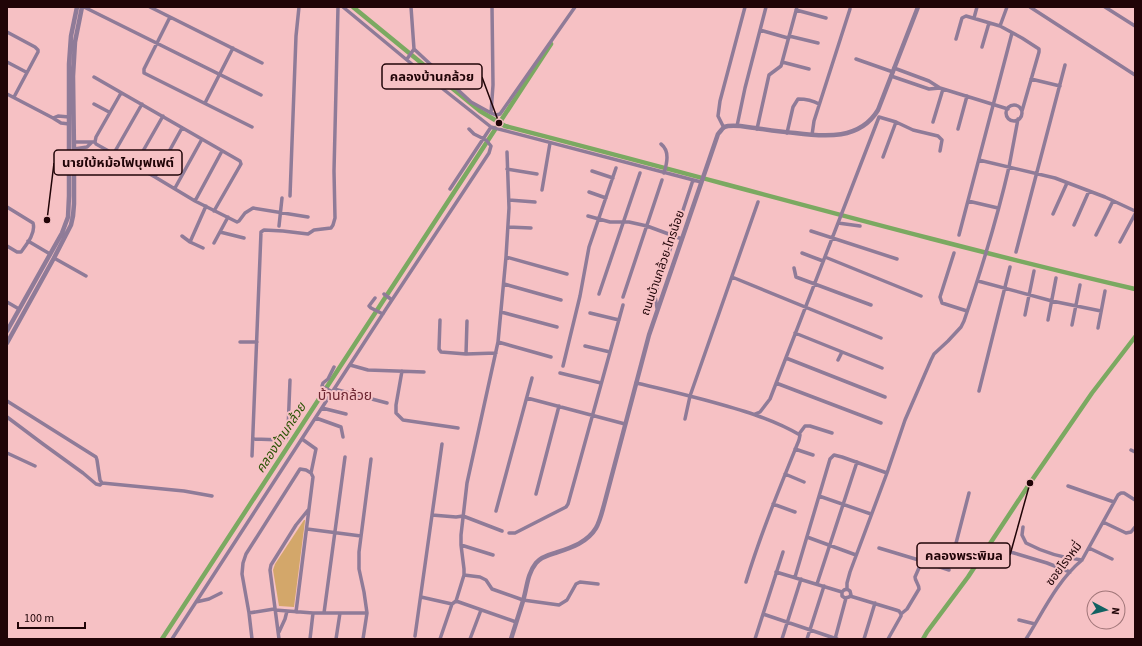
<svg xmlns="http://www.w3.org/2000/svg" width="1142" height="646" viewBox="0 0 1142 646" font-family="'Source Sans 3','Noto Sans Thai',sans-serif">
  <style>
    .green { fill: #d3a76a }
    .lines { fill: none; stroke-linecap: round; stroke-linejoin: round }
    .canal { stroke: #7ba961; stroke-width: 4.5 }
    .minor { stroke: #8f7b98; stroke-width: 3.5 }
    .tertiary { stroke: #8f7b98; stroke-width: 4.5 }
    .labels { text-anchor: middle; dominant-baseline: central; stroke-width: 4; stroke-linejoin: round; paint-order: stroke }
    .street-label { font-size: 12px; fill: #200407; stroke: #f6c1c4 }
    .water-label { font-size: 13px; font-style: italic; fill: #285202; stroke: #f6c1c4 }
    .quarter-label { font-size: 14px; fill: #6d2530; stroke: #f6c1c4 }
    .leader { fill: none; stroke: #200407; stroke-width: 1.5 }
    .callout-dot { fill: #200407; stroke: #f6c1c4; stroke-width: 1.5 }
    .callout { fill: #f6c1c4; stroke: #200407; stroke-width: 1.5 }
    .callout-label { font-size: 13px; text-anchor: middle; font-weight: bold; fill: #200407 }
  </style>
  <rect width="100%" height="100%" fill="#f6c1c4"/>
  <path class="green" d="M304 520H305V521L294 607 279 606 273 570 275 564Z"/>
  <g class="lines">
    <path class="canal" d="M353 7 480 111 505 126C715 180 924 240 1135 289
      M162 639 551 44
      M923 639 927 632 968 577 1030 483 1092 393 1135 337"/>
    <path class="minor" d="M84 7 261 95
      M150 7 262 63
      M343 7 419 70 491 127 701 182
      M1030 7 1135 75
      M1105 7 1135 26
      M796 10 826 18
      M170 17 144 69V73L252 127
      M974 18 977 7
      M1000 26 1007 7
      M760 30 788 38
      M7 32 35 47 38 50V52L14 97
      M789 36 818 43
      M956 39 962 18 966 16 1000 26 1022 38 1039 49V52L1022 111
      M982 47 989 23
      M414 49 471 102 491 113 496 115 500 114 575 7
      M407 59 414 49 411 7
      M856 59 893 72
      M7 62 26 72
      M782 62 809 69
      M894 68 929 81 940 88 1008 109
      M387 73 406 76 419 70
      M891 76 929 89 940 88
      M94 77 240 161 241 164 214 211
      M1031 79 1060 86
      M121 93 96 137 95 142 96 144 155 177 195 201 237 222 239 221 245 213 253 208 308 217
      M7 94 53 118 61 123 69 124
      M205 103 233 48
      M94 104 109 112
      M1006 113a8 8 0 1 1 16 0a8 8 0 1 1-16 0Z
      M491 113 493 85 492 7
      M879 117 896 122 913 130 938 136 942 140 940 151
      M53 118 58 116 69 117
      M933 122 943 89
      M737 126 745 88 766 7
      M724 128 718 116 720 101 745 7
      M757 129 769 75 781 66 797 7
      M958 129 967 96
      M787 133 793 107 798 99C806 99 812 100 819 104
      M812 135 814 121 850 9
      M74 142H95
      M661 144C670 151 667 163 664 173
      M74 149 87 147 91 143
      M114 153 142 104
      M883 157 896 122
      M979 160 1055 178 1105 197 1135 211
      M135 165 163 116
      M507 169 537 174
      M592 171 613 178
      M155 177 182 128
      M175 188 202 139
      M450 189 491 127
      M542 190 550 143
      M589 192 606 198
      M290 196 296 36 299 7
      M509 200 535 202
      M195 201 222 151
      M968 201 998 208
      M7 207 33 223C36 233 27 244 21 252H17L7 246
      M1053 214 1067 183
      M588 216 610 222H629L647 226 682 239
      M838 223 860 226
      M1074 225 1089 191
      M279 226 282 198
      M508 227 531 228
      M811 231 897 259
      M220 232 244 238
      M959 235 1012 33
      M1096 235 1113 201
      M182 236 190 242
      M28 241 50 254
      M1120 242 1135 214
      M214 243 228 217
      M203 248 190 242 206 206
      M1016 252 1065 65
      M802 253 823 261
      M954 253 940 297 942 303 967 311
      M506 257 567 274
      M825 257 921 296
      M54 258 86 276
      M794 268 796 277 871 305
      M732 277 881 338
      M978 281 1052 301 1101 311
      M504 284 561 300
      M384 294 392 300
      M599 294 640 173
      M623 297 662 180
      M375 298 369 306 371 308 383 314
      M7 302 19 309
      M657 308 655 296 658 286 693 180
      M501 312 557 327
      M590 313 619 320
      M1025 315 1034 271
      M440 320 439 349 441 352 466 354 496 353
      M1048 320 1056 278
      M1072 325 1080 285
      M1098 328 1105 291
      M795 333 882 368
      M240 342H257
      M498 342 551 357
      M585 346 610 352
      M466 354 467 321
      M786 358 885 397
      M838 360 842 352
      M350 365 368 370 424 372
      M563 366 580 296 589 247 616 168
      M402 371 396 405V413L403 420 458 428
      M560 373 601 383
      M636 383C659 388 682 394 705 400 738 409 771 418 800 435L799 440C780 487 761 533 746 582
      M776 383 881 423
      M334 389 387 403
      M979 391 1010 267
      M333 392 323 387 322 386 323 383 328 379 334 367
      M527 398 625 424
      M7 401 96 457 97 460 100 480 102 483 184 491 212 496
      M322 408 346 414
      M755 414 760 412 770 399 879 117
      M7 417 43 444 83 473 96 484 100 485 102 483
      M316 418 341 427 343 437
      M685 419 690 396 758 202
      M799 434 805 426H810L832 433
      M253 439 283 440C288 438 288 435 288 430L290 380
      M795 449 813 455
      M1131 450 1135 452
      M7 453 35 466
      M252 456 261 232 264 230 283 231 308 234 314 230 331 228 333 225 335 218 334 171 338 7
      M785 474 804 482
      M1068 486 1114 502
      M536 494 559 406
      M819 496 871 514
      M773 504 795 512
      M496 511 532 378
      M432 515 456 517 463 516 502 531
      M1103 522 1126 533 1131 532 1135 527
      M1023 527 1022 535 1026 543C1043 552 1063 558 1082 560
      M307 529 361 536
      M509 533H515L566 507 568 504 623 305
      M807 537 856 555
      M461 545 493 555
      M879 548 922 561
      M1089 548 1112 559
      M1003 556 1010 552 1014 553 1047 563 1070 572
      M943 568 949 555 954 551 969 493
      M776 572 842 592
      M464 575 480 577 486 580 492 589 523 600 559 605 567 600 576 584 580 582 598 584
      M795 577 830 459 834 455 842 457 887 473
      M817 584 857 462
      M847 589 844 590 842 592V596L845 598 849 597 851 595 850 591 847 589V583L850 572 887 473 905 420 931 360 934 354 948 341 961 327 964 321C981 271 997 219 1009 167 1012 151 1015 135 1018 119
      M850 596 896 610 899 611 901 614
      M421 597 452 604 456 601 516 622
      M456 601 464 575V569L461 545V535L467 483 498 342 506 257 509 208 507 152
      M196 602 209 599 221 593
      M275 610 313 613H367
      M296 612 313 477 311 473 316 449 302 439
      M249 613 274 609
      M324 613 345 457
      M763 614 837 639
      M1019 620 1035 624
      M279 632 285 619 287 611
      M415 636 442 444
      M172 639 386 309 489 153 491 146 486 140 474 134 469 129
      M252 639 249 613 242 574 243 563 246 554 300 469 306 470 311 473
      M279 639 270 570 271 565 296 525 309 509
      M310 639 313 613
      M336 639 340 613
      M363 639 367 613 364 592 359 569V552L371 459
      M440 639 452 604
      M470 639 481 610
      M755 639 783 552
      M782 639 801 579
      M807 639 824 586
      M835 639 846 598
      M864 639 875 603
      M888 639 901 616V614L907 609 919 589C919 584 915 581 915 577L922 561 949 570
      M1026 639C1043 612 1057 581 1082 560L1118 495 1121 493H1124L1135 500"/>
    <path class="tertiary" d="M7 331 62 233 68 217 69 196V64L71 36 77 7
      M7 343 54 258 71 225 73 216 74 204V149L73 76 75 42 82 7
      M511 639C515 626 519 614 523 601 527 588 527 574 536 563 540 558 548 555 555 553 570 548 587 543 596 528 600 521 602 512 604 505L649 335 718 134C720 132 722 129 724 127 733 124 746 127 755 128 768 130 781 132 795 133 825 137 860 140 878 110L918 7"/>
  </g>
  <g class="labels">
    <g class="street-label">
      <text transform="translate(663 263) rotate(-71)">ถนนบ้านกล้วย-ไทรน้อย</text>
      <text transform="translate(1064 564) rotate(-53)">ซอยโรงหมี่</text>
    </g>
    <g class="water-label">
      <text transform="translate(281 438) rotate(-57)">คลองบ้านกล้วย</text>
    </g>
    <g class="quarter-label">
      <text x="345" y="396">บ้านกล้วย</text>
    </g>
  </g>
  <path class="leader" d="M499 123L482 77M47 220L54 163M1030 483L1010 555"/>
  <g class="callout-dot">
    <circle cx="499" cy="123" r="4"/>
    <circle cx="47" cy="220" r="4"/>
    <circle cx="1030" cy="483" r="4"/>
  </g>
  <g class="callout">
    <rect x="382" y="64" width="100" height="25" rx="4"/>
    <rect x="54" y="150" width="128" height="25" rx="4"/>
    <rect x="917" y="543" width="93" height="25" rx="4"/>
  </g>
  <g class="callout-label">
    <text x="432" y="81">คลองบ้านกล้วย</text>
    <text x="118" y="167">นายใบ้หม้อไฟบุฟเฟต์</text>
    <text x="964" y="560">คลองพระพิมล</text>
  </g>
  <rect width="1142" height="646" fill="none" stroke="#200407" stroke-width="16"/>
  <g transform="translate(1106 610) rotate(97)"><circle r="19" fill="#f6c1c4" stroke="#a07578"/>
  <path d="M0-3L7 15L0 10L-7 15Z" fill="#126262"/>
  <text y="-6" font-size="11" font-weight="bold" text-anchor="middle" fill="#200407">N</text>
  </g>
  <path d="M18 622v6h67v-6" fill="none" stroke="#200407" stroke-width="2"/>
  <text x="24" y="622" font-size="12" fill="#200407" stroke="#f6c1c4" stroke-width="3" paint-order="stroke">100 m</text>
</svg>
